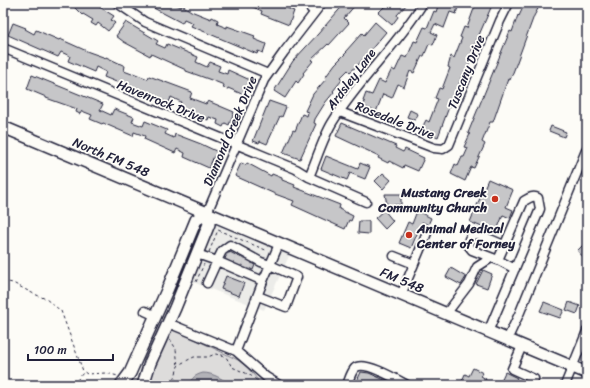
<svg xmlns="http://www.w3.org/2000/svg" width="590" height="388" viewBox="0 0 590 388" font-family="Sriracha,sans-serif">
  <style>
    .built { fill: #ecece9 }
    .green { fill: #dddcdb; stroke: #807f8b }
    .water { fill: #b2b2b7; stroke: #787885 }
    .building { fill: #c6c6c8; stroke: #22223b }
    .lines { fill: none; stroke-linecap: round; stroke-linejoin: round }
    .minor-tunnel { stroke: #d1d0d1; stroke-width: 8; stroke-dasharray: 8 4; stroke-linecap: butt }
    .minor-casing { stroke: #22223b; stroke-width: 11 }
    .major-casing { stroke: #22223b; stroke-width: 14 }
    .path { stroke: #22223b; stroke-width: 1; stroke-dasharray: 3 3; stroke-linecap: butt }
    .minor { stroke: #fdfcf7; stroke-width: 8 }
    .major { stroke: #fdfcf7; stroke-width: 11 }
    .poi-dot { fill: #c8321e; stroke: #fdfcf7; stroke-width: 1.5 }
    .labels { text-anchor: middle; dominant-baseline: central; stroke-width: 3.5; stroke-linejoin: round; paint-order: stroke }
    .street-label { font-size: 13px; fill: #22223b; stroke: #fdfcf7 }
    .poi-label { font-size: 13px; font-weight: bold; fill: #22223b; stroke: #fdfcf7; text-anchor: end }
  </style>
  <rect width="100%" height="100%" fill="#fdfcf7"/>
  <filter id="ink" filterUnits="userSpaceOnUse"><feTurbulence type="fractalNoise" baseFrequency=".025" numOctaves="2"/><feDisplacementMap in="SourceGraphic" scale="8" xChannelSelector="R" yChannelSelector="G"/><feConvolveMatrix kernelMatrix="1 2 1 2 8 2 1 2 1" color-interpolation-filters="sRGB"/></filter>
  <g filter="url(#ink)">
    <path class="built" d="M215 224 222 225 290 254 264 310 190 281Z"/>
    <path class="green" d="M176 330 238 360 247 367 258 380 256 385H147L170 331Z"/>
    <path class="water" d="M203 373C213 373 223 379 230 385H188C192 378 195 375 203 373Z"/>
    <path class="building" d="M70 3H93L114 16 111 20 115 23 108 31 98 23 96 26 91 23 93 20 83 14 82 15Z
      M144 3H173L181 7 182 5 191 11 211 19 212 17 218 20 217 24 227 28V26L255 36 254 39 266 44 263 53 258 51 257 54 191 26 193 23 184 19 182 23Z
      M244 3H275L294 11 289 25 261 14 262 11Z
      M345 3H357L344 18 349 23 329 45 328 44 311 60 313 61 303 73 304 74 298 83 296 81 285 98 274 91 293 61 318 34Z
      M390 3H408L397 15 398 17 392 25 378 13 385 6 386 7Z
      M439 3H459L456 14 450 12 444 28 435 24 431 32 437 35 433 45 429 44 424 56H422L414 73 410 71 404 87 398 84 392 98 383 94 376 112 363 106 365 102 363 101 366 93 372 95 379 80 385 83 392 69 395 71 402 56 407 58 414 41 417 42 424 27 427 28 434 11 436 12Z
      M476 3H493L472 51 474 52 471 60 464 76 462 75 457 92 450 107H449L438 137 421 130 426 120 429 122 438 99 435 98 439 88 442 89 450 68 448 67 451 56 454 58 462 38 460 37 464 27 467 28Z
      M525 3H541L534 16 514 70 510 80 508 79 493 122H490L482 142 485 144 474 168 471 167 465 181 451 174 455 164 458 166 462 157H464L468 148 464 147 470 134 468 133 510 31 512 32 518 15 519 16Z
      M126 22 158 41 156 44 165 48 167 44 198 57 196 62 207 67 210 62 220 66 218 71 227 74 228 70 250 80 244 95 228 88V89L223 88 224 85 214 81 186 71V70L151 54 150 56 124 42 116 36Z
      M375 22 386 32 358 65 350 72 348 70 340 78 342 80 333 91 334 92 325 103 315 119 314 123 316 124 300 159 283 153 293 130 295 131 302 114 307 116 308 112 305 111 313 94 326 79 325 78 327 75 335 64 347 52 346 51 362 33 364 35Z
      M13 23 26 28 25 29 34 34 36 30 59 40 60 39 89 52 106 58V57L125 66 124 71 132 74 133 73 148 79 149 76 192 92 190 98 206 104 208 101 234 112 229 125 225 123 223 127 217 124 218 120 209 117 208 120 179 108 181 102 171 97 169 103 153 97 104 77 106 72 96 67 94 72 68 61 70 56 61 52 58 57 8 35Z
      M32 75 103 104 100 110 111 115 114 109 134 117 132 122 143 126 145 121 167 130 165 134 174 138 175 134 201 144 218 152 216 158 214 156 209 168 184 157 185 153 177 149 175 153 144 139 145 136 134 132 133 136 103 123 102 124 90 119 92 115 82 111 80 114 76 112 77 109 46 98V97L27 89Z
      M269 101 286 107 282 117 280 116 267 144 260 141 259 143 253 141Z
      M410 110 418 114 415 120 407 117Z
      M342 123 396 146 395 148 403 152 405 149 424 158 418 171 404 165 403 168 389 161 388 163 378 158 379 156 336 136Z
      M551 126 566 132 564 137 549 131Z
      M326 156 358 169 360 163 370 167 365 179 350 173 347 180 321 169Z
      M241 163 246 165 247 163 271 176 272 174 282 178V180L295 185 294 187 340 205 339 209 353 216 351 221 349 220 345 229 292 205 294 201 275 194 235 176Z
      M383 173 391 180 383 189 375 181Z
      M488 179 513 190 506 207 513 210 510 218 503 215 496 233 470 222Z
      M385 194H401V205H387Z
      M384 210 393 221 385 229 375 218Z
      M417 211 431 218 428 225 422 222 411 248 399 243 408 222 412 224Z
      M359 221H369V234L358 233Z
      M587 241V260L577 251Z
      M230 252 255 265 253 270 225 258Z
      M451 268 466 277 461 285 446 277Z
      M483 270 492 274 487 288 476 284Z
      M226 276 244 283 239 296 221 289Z
      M544 302 564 310 560 318 540 311Z
      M569 302 580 306 577 314 566 310Z
      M473 368 483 373 481 376 486 379 483 385H479L469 380 468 384 462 381 465 374 469 376Z
      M361 372 369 373 391 383 390 385H361L356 383Z
      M505 372 517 378 514 385H499Z"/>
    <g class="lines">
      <path class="minor-tunnel" d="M229 262 232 253
        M237 265 240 257
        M246 268 248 260"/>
      <g class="minor-casing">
        <path id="minor" d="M117 3 145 22 268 74
          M306 3 314 12
          M3 48 296 169 309 177 366 202
          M340 112 434 148 443 149 449 145 500 21 509 3
          M309 177C316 161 323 138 332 123 358 80 397 46 423 3
          M207 213 264 80 284 52 322 3
          M197 254 217 261 222 251 230 245 261 262 270 265 279 244
          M394 256 414 264
          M498 260 472 250 468 245 469 239 472 235 478 234 504 245
          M207 283 217 261 263 281 236 351
          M401 295 427 233
          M258 296 286 307 297 277 270 265 263 281
          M145 311 156 316
          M446 314 469 284 477 267 491 258
          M168 323 236 351 266 377 279 385
          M488 332 540 209 538 198C533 195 529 198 524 201L498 260 515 269
          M507 340 520 312 587 148
          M522 346 512 369 534 379 532 385
          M347 385C349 380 351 372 355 368 364 360 398 380 407 385
          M565 385 587 331"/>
      </g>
      <g class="major-casing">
        <path id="major" d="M3 127 587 373
          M121 385 130 373 142 346 168 288 196 220 207 213
          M143 385 150 363 175 308 209 224 207 213"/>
      </g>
      <path class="path" d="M209 252 218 230 268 251
        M3 281 13 283 32 293 46 299 61 311 83 371 87 374 106 373 118 376
        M196 282 204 264
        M170 339 176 349 178 366
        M73 385 83 373
        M173 385 178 366 182 363 194 357H208L215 354 222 355 226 357 232 367 250 375 263 385"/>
      <use href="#minor" class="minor"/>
      <use href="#major" class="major"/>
    </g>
  </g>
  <g class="poi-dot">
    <circle cx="495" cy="199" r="4"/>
    <circle cx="409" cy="235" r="4"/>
  </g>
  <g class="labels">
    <g class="street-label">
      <text transform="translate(466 72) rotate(-68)">Tuscany Drive</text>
      <text transform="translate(351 79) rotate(-53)">Ardsley Lane</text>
      <text transform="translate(161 101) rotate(22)">Havenrock Drive</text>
      <text transform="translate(395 120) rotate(21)">Rosedale Drive</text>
      <text transform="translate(230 131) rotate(-67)">Diamond Creek Drive</text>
      <text transform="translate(111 157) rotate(23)">North FM 548</text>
      <text transform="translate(402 280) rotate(23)">FM 548</text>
    </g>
    <g class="poi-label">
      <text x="487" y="192">Mustang Creek<tspan x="487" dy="15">Community Church</tspan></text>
      <text x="417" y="228" text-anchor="start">Animal Medical<tspan x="417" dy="15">Center of Forney</tspan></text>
    </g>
  </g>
  <rect width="590" height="388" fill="none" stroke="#fdfcf7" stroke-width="16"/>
  <rect x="8" y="8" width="574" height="372" fill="none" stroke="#22223b" stroke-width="1.5" filter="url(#ink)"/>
  <path d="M28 354v6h85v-6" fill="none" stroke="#22223b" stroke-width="2"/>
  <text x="34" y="354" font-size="12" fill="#22223b" stroke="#fdfcf7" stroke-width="3" paint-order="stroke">100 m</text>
</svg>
